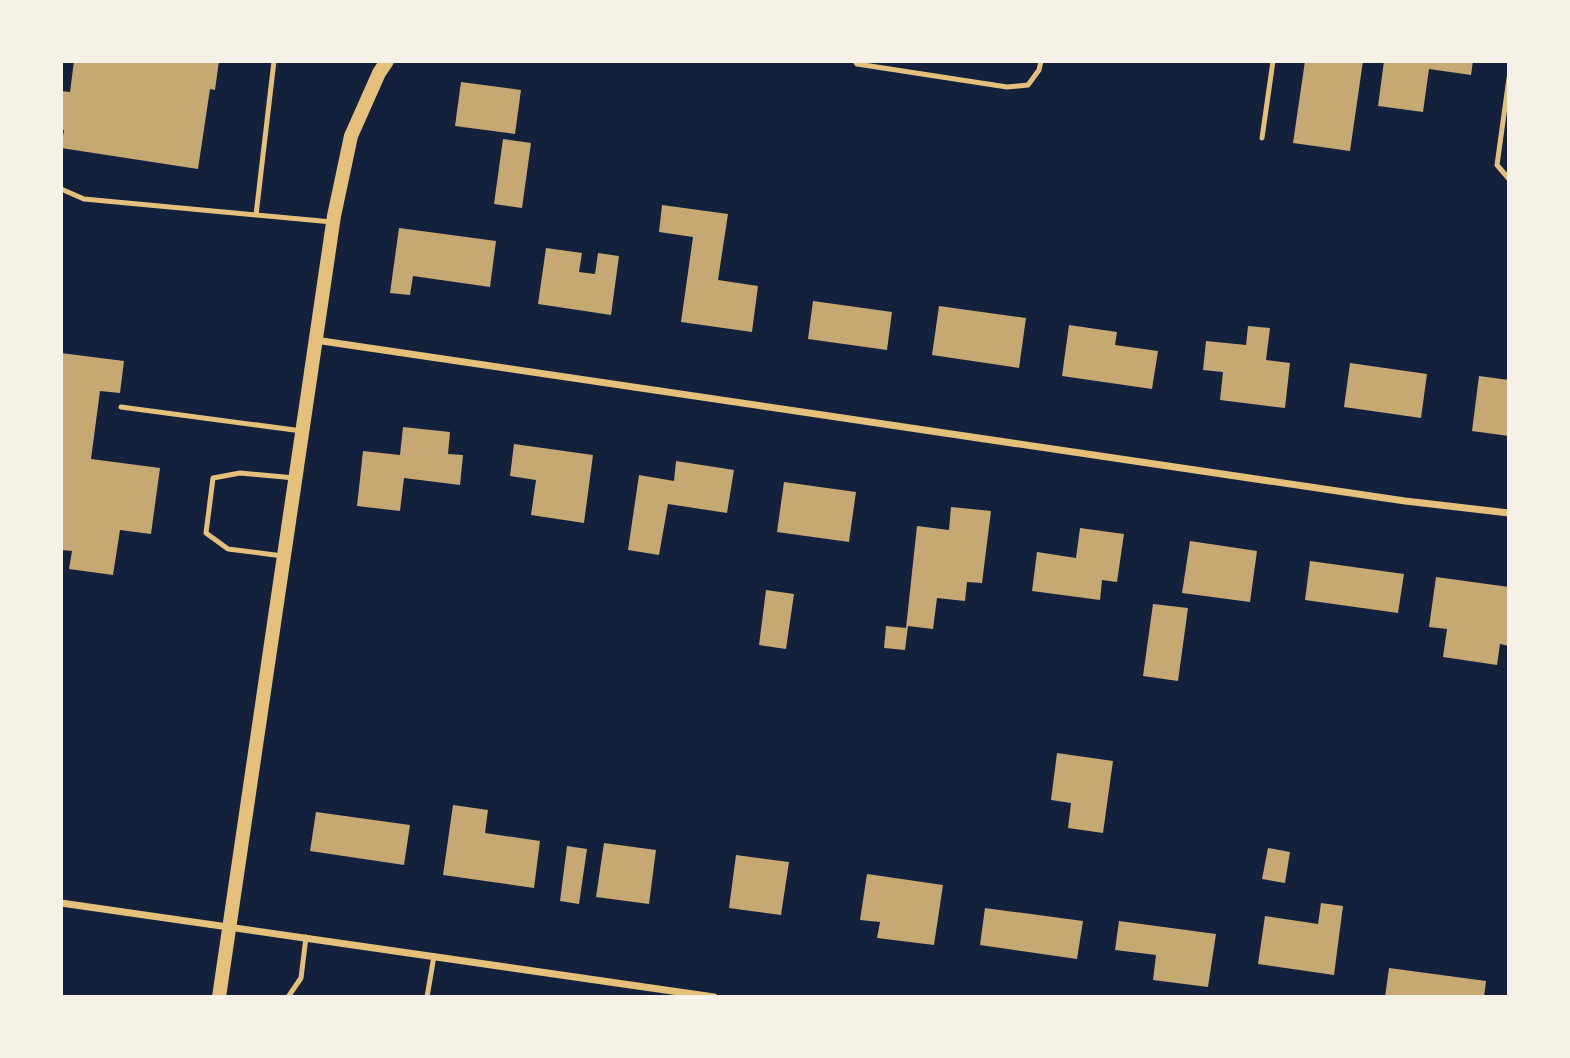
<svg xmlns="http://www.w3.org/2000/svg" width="1570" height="1058" viewBox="0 0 1570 1058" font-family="Bitter,serif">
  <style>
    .building { fill: #c6a872 }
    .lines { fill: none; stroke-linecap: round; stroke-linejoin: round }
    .service { stroke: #e5c07b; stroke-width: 5 }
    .minor { stroke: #e5c07b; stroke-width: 7 }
    .secondary { stroke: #e5c07b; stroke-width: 14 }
  </style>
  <rect width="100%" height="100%" fill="#14213d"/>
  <path class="building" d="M74 61H219L215 90 210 89 198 169 61 148 64 130 61 129V91L70 92Z
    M1305 61H1363L1350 151 1293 143Z
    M1384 61H1473L1471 75 1429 69 1423 112 1378 106Z
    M461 82 521 90 515 134 455 126Z
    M503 139 531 143 522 208 494 204Z
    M662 205 728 214 718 280 758 286 752 332 681 322 693 237 659 232Z
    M399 228 496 241 490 287 413 276 410 295 390 293Z
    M546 248 582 253 579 272 595 274 598 253 619 256 611 315 538 304Z
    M813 301 892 312 887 350 808 339Z
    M939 306 1026 318 1019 368 932 355Z
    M1069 325 1117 332 1115 345 1158 351 1152 389 1062 376Z
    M1248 326 1270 328 1266 360 1290 363 1285 408 1220 400 1223 372 1203 370 1206 341 1246 345Z
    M61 353 124 361 120 393 100 391 91 459 160 468 151 534 120 530 113 575 69 569 72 551 61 550Z
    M1350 363 1427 374 1421 418 1344 407Z
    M1479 376 1509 380V436L1472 431Z
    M403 427 450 432 448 454 463 455 460 485 404 478 400 511 357 506 363 451 400 455Z
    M514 444 593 455 584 523 531 515 536 480 510 476Z
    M676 461 734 470 727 513 668 504 659 555 628 550 639 475 674 481Z
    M784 482 856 492 849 542 777 532Z
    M951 507 991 511 982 583 967 582 965 601 937 598 933 629 908 626 905 650 884 648 886 626 906 628 917 526 949 530Z
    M1080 528 1124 534 1117 582 1102 580 1100 600 1032 591 1037 552 1076 558Z
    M1190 541 1257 551 1250 602 1182 593Z
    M1310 561 1404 574 1398 613 1305 600Z
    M1436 577 1509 587V646L1500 644 1497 665 1443 657 1447 629 1429 627Z
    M766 590 794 594 786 649 759 645Z
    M1153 604 1188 608 1178 681 1143 676Z
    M1057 753 1113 761 1103 833 1068 828 1071 803 1051 800Z
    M453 805 488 810 485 833 540 841 534 888 443 875Z
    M316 812 410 825 404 865 310 851Z
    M604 843 656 850 649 904 596 897Z
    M567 846 587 849 579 904 560 901Z
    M1268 848 1290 852 1285 883 1262 879Z
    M736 855 789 862 781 915 729 908Z
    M867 874 943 885 934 945 877 938 880 922 860 920Z
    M1321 903 1343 906 1334 975 1258 964 1265 916 1318 924Z
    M985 908 1083 921 1077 959 980 945Z
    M1119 921 1216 934 1208 987 1153 980 1156 955 1115 950Z
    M1389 968 1486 981 1484 997H1385Z"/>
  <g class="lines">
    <path class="service" d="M855 61 857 64 1007 87 1028 85 1039 70 1041 61
      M1509 78 1497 165 1509 179
      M1262 138 1273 61
      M61 189 84 199 332 222
      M256 215 274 61
      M121 407 302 431
      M283 556 228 549 206 533 213 478 240 473 295 478
      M288 997 301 978 306 937
      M427 997 434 956"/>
    <path class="minor" d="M315 340 1405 501 1509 513
      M61 903 714 997"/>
    <path class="secondary" d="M219 997 334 216 351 136 379 73 387 61"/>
  </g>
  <rect width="1570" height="1058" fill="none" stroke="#f6f1e7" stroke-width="126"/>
</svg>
